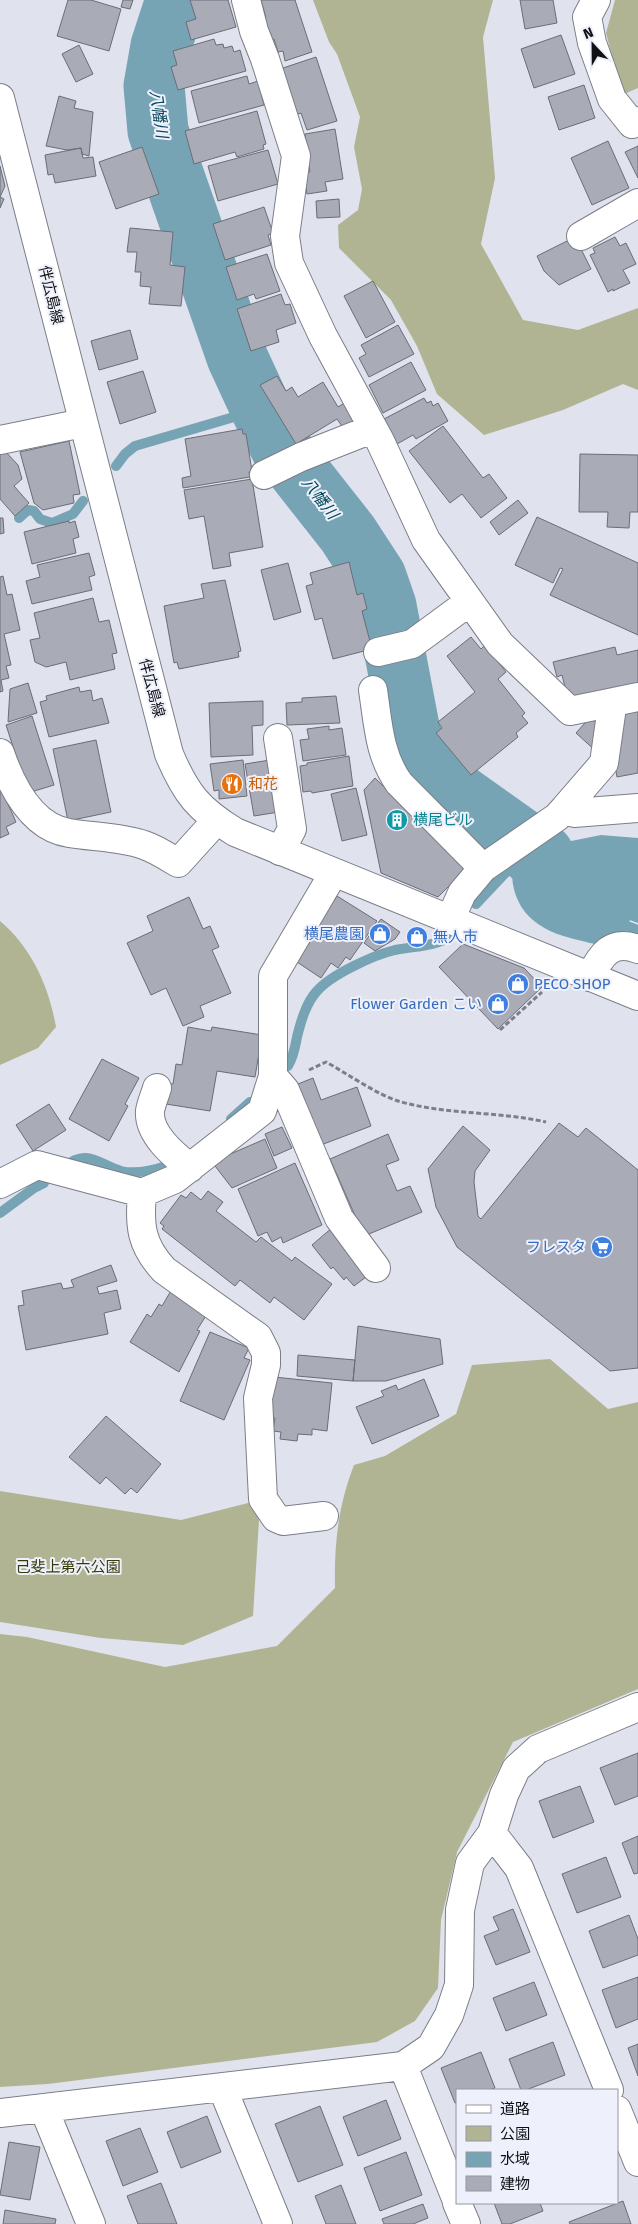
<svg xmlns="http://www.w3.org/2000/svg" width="638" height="2224" viewBox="0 0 638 2224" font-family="'Fira Sans','Noto Sans JP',sans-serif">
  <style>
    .green { fill: #b0b492 }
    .water { fill: #77a4b5 }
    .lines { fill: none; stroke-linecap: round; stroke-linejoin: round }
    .stream { stroke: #77a4b5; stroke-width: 10 }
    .river { stroke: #77a4b5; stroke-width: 61 }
    .building { fill: #a9acb6; stroke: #6a6d76 }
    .minor-casing { stroke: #7b7e87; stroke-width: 30 }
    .major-casing { stroke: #7b7e87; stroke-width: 30 }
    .path { stroke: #7c7f86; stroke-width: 3; stroke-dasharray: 5 2.5; stroke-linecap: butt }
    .minor { stroke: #fff; stroke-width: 28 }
    .major { stroke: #fff; stroke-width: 28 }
    .labels { text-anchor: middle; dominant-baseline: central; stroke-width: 4; stroke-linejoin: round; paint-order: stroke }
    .street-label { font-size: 15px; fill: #101115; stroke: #eef1fb }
    .food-label { font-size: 15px; fill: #c56008; stroke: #eef1fb; text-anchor: start }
    .culture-label { font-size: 15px; fill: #0d838f; stroke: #eef1fb; text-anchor: start }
    .shop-label { font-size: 15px; fill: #366cbe; stroke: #eef1fb; text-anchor: end }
    .park-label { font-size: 15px; fill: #383b09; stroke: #eef1fb }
    .water-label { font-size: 16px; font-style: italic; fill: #05485b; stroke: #eef1fb }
  </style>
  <rect width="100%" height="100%" fill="#e0e3ee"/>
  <path class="green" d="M313 0H493L483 37 495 178 481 244 523 320 578 330 638 308V390L623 384 563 410 484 435 437 394 417 346 391 300 339 248 338 225 358 210 362 189 354 147 360 117 337 54 329 42Z
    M615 0H638V88L622 95 606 33Z
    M0 921C32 948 49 987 56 1027L38 1048 0 1065Z
    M550 1359 608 1409 638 1402V1689L513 1742 457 1852 441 1920 438 1988 415 2021 377 2042 48 2084 0 2087V1634L27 1637 165 1667 277 1646 335 1588C334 1545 338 1506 354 1465L385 1456 456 1414 472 1365Z
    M0 1491 181 1520 252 1502 259 1520 253 1616 183 1645 101 1638 0 1622Z"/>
  <path class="water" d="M436 778 524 810 566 842 601 835 638 838V923L618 916 622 905 603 910 551 895 549 897 520 874 491 846Z"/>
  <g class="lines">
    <path class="stream" d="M116 466 125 454 135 446 261 409
      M19 518 28 510 34 511 40 519 52 523 73 514 83 501
      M476 904 509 869 548 902 599 918
      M616 922 638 930
      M288 1066C294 1056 295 1047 297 1037 301 1021 306 1003 317 991 332 974 374 955 395 950 414 946 435 947 451 936
      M231 1119 250 1102
      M64 1167C87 1148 98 1164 121 1171 137 1175 164 1169 178 1160
      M0 1213 34 1188 44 1183"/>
    <path class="river" d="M176 0 161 46 154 86 158 131 237 357 261 409 282 450 348 534 376 577 386 606 409 727 415 748 425 768 436 778 543 854C543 864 541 878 545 886 552 906 583 909 600 914"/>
  </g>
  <path class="building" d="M68 0H91L121 9 109 51 57 36Z
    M123 0H133L130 9 121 7Z
    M190 0H228L236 27 191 40 186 22 196 19Z
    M261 0H295L312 52 285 61 283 51 278 52 274 39 269 41 262 19 266 18Z
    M520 0H553L557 23 525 29Z
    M561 35 575 74 534 88 521 49Z
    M214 39 216 45 223 44 224 48 232 46 234 52 240 50 246 71 178 90 171 67 177 65 173 51Z
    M79 45 93 74 76 82 62 54Z
    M316 57 337 121 307 130 301 113 295 115 280 69Z
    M247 76 249 84 258 81 264 105 199 123 191 91Z
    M584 85 595 118 559 130 548 97Z
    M59 96 76 101 74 108 93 112 89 156 82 154 81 148 67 150 46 146Z
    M257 111 266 144 263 145 264 149 237 157 235 152 194 164 185 131Z
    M335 129 343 179 325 182 327 191 307 194 304 173 310 172 305 134Z
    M608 141 629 188 592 205 571 158Z
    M638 146V178L625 152Z
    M142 147 159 194 116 209 99 162Z
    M81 148 83 158 93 157 96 176 55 183 53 174 48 175 45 155Z
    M268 150 278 184 218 201 208 166Z
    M0 166 5 186 0 197 4 199 0 208Z
    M339 199 340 217 317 218 316 201Z
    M264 207 273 233 268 235 271 245 225 260 213 224Z
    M130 228 173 232 170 265 185 267 181 306 149 304 151 287 140 286 141 272H135L137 252H127Z
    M575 237 591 269 559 285 544 271 537 256Z
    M615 237 620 246 626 243 636 264 623 270 630 283 613 291V289L608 292 590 255 595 253 593 248Z
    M267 254 280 291 256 299 254 294 237 300 226 267Z
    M373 281 395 322 366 338 344 296Z
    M281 294 285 305 290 304 296 323 276 330 279 342 251 351 237 309Z
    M398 325 414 354 369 377 359 358 366 354 361 345Z
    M130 330 138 359 99 370 91 341Z
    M411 362 426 390 383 413 369 385Z
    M143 371 156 412 120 424 107 382Z
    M277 376 286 391 292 387 298 397 323 382 338 407 346 402 357 421 344 429 337 419 296 444 260 385Z
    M424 398 427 403 431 401 433 406 438 403 448 421 416 439 413 435 397 444 384 419Z
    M443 426 483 478 489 474 507 498 481 518 462 494 450 503 409 451Z
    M242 429 243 434H246L252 471 249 472 250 477 183 488 182 478 191 476 185 439Z
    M69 441 80 494 73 495 74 503 43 510 34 503 20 452Z
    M4 450 18 465 22 479 14 486 29 503 15 516 0 499V454Z
    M580 454 638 455V512H630L629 528 607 527 608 512H579Z
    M252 479 263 547 229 553 231 566 213 569 204 516 189 519 184 490Z
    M518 500 528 513 499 535 490 522Z
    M537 517 638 563V635L550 595 563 569 560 568 553 583 515 565Z
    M0 518H3L4 533 0 534Z
    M69 521V523L75 521 79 537 73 539 76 553 32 564 24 532Z
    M89 553 95 575 89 577 92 590 32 604 26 581 40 577 37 565Z
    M349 562 357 595 363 593 367 609 362 611 372 649 333 659 322 618 315 620 306 586 313 584 310 573Z
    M288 563 301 612 274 620 261 570Z
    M3 576 7 595 12 594 20 630 4 634 11 665 6 666 9 678 1 680 3 691 0 692V577Z
    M225 580 241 651 238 652 239 657 179 669 177 662 174 663 164 606 204 598 201 584Z
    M93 598 99 622 109 620 117 653 112 654 115 669 70 680 66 662 46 667 35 662 30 640 40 638 34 613Z
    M471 637 481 649 485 645 506 672 498 679 525 713 522 716 528 723 516 733 518 737 471 775 436 733 442 728 438 722 475 692 447 656Z
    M615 647 617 655 638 650V689L568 699 562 675 557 677 553 662Z
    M28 683 37 713 8 722 10 689Z
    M79 687 80 692 91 690 93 701 102 698 109 723 49 737 40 702 47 700 46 696Z
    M336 696 340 723 287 725 286 703 302 702V698Z
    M263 701V725L252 726 253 755 211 757 209 703Z
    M638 703V773L617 777 613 754H619L615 730 616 707Z
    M594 713 603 721 598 753 576 733Z
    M32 716 54 785 28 793 6 725Z
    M329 726V730L342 728 346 755 303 761 300 740 309 739 307 729Z
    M96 740 111 812 68 821 53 749Z
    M349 756 353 786 312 793 311 791 303 792 300 766 307 765V763Z
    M243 760 247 796 219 799V790L214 791 210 764Z
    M270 760 279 812 254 816 245 764Z
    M375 778 467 868 438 897 381 873 364 790Z
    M0 786 16 822 6 827 9 834 0 838Z
    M356 788 367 835 342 841 331 794Z
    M337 896 377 921 350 960 346 957 338 968 331 963 321 978 294 960Z
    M189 897 203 929 210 926 219 947 212 950 231 993 200 1006 204 1017 183 1026 166 988 151 995 127 943 153 931 147 916Z
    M381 919 400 932 395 939 375 951 364 943Z
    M426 931 427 940 409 943 407 934Z
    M463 944 524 968 542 987 498 1029 439 967Z
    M188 1027 211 1031 212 1027 262 1035 255 1077 217 1071 210 1111 166 1104 169 1084H173L176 1064 182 1065Z
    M102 1059 139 1078 125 1104 128 1106 109 1141 69 1119Z
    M313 1078 321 1100 357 1087 371 1126 321 1145 298 1084Z
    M49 1104 66 1130 33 1151 16 1125Z
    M559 1123 578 1137 586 1128 638 1170V1368L610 1371 457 1247 436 1207 428 1169 463 1126 490 1150 475 1171 474 1182 478 1216 481 1219Z
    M282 1127 292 1148 274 1156 265 1134Z
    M388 1134 399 1160 386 1165 397 1191 410 1186 422 1212 364 1236 330 1159Z
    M265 1139 277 1168 232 1188 212 1162Z
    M295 1163 322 1225 283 1243 281 1237 272 1242 267 1232 258 1236 238 1189Z
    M208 1191 223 1202 216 1211 256 1242 261 1237 292 1261 295 1257 332 1284 304 1320 274 1297 270 1303 240 1280 235 1286 162 1229 164 1226 160 1223 181 1195 186 1198 191 1192 201 1200Z
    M333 1227 370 1274 354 1286 346 1277 344 1280 333 1267 331 1269 312 1245Z
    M111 1265 117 1281 97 1287 99 1294 117 1290 121 1309 104 1313 108 1334 26 1350 18 1306 24 1305 22 1291 61 1283 63 1289 74 1287 71 1280Z
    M172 1289 209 1311 197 1330 200 1331 179 1372 130 1342 147 1314 151 1317 159 1304 162 1306Z
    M358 1326 440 1339 443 1364 386 1381H353Z
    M210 1332 249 1348 244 1358 250 1360 224 1420 180 1401Z
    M298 1355 355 1360 353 1381 297 1376Z
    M274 1377 332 1383 327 1431 312 1429V1435L298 1434 297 1441 280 1439 281 1432 273 1431 275 1418 269 1417Z
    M424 1379 439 1416 372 1444 356 1407 384 1396 381 1391 396 1385 398 1390Z
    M106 1416 161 1464 137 1493 131 1488 125 1494 106 1477 100 1484 69 1457Z
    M638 1753V1796L615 1805 600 1768Z
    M580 1786 594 1822 553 1838 539 1801Z
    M638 1836V1873L634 1874 622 1843Z
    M606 1857 621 1897 577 1913 562 1874Z
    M513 1909 530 1952 496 1965 484 1936 499 1930 493 1917Z
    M629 1915 638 1939V1955L603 1968 589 1931Z
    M638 1977V2019L616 2028 602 1990Z
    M534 1982 547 2015 506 2031 493 1998Z
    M553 2042 565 2075 526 2090H521L509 2059Z
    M638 2044V2076L628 2048Z
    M481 2052 495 2088 489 2090H457V2103H455L441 2068Z
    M386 2100 401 2139 358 2156 343 2117Z
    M320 2106 343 2165 298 2182 275 2124Z
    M207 2116 221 2152 181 2168 167 2132Z
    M140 2128 158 2172 123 2186 106 2141Z
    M9 2142 40 2147 30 2200 0 2195Z
    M406 2152 422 2195 380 2211 364 2168Z
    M161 2183 177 2224H138L127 2196Z
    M341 2185 356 2224H326L315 2196Z
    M623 2201 631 2224H570L569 2222Z
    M494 2203H540L543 2211 510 2224H502Z
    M423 2204 428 2218 413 2224H384L382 2219Z
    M5 2210 56 2219 55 2224H3Z"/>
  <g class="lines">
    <g class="minor-casing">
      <path id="minor" d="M246 0 254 31 265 59 296 156 285 236 289 263 323 336 380 441 426 540 500 644 570 711 609 703 611 714 604 763 566 807
        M596 0 587 17 592 43 612 99 632 124 638 121
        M581 236 638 203
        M0 440 83 423
        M264 475 301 457 372 429
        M378 652 412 644 469 602
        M373 690C378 723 379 755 399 783L483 868
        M609 703 638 697
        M278 738 292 829 280 851
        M0 753C11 785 31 827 69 833 93 837 121 837 144 845 156 849 168 857 178 863L216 821
        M450 920 462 893 483 868 557 817 566 807 574 813 638 808
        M590 977C601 955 611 939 638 949
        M273 1076 285 1090 339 1218 376 1268
        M157 1088C155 1095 151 1104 150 1111 148 1134 174 1155 190 1168
        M0 1184 37 1165 142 1193 175 1179 262 1111 273 1076V976L333 874
        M142 1193C139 1226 141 1245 164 1270L258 1337 266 1353V1365L258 1398 263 1499 276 1518 283 1521 324 1516
        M492 1833 519 1868 609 2090
        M403 2066 457 2201
        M222 2087 278 2224
        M44 2109 91 2224
        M617 2110 638 2162
        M0 2113 403 2066 431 2047 449 2015 459 1985 460 1910 470 1863 492 1833 504 1795 516 1769 538 1749 638 1707
        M457 2203 466 2224"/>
    </g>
    <g class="major-casing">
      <path id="major" d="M0 98 169 754C186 794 198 809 235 832L638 996"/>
    </g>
    <path class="path" d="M500 1030 542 992
      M309 1070 326 1062C346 1073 378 1095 398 1101 445 1115 497 1111 546 1122"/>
    <use href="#minor" class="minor"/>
    <use href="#major" class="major"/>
  </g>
  <defs>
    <g id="restaurant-disc" transform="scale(1.125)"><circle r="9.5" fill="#e8710a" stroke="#eef1fb"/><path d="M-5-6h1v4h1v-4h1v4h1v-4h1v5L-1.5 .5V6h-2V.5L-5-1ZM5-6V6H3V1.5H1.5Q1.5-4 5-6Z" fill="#fff"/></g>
    <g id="building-disc" transform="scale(1.125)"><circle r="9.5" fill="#0f9aa8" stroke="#eef1fb"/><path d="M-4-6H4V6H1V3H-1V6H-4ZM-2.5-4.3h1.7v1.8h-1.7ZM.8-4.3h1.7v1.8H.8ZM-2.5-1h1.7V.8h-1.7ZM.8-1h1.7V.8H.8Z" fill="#fff"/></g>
    <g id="shop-disc" transform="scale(1.125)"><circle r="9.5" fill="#3f7fe0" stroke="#eef1fb"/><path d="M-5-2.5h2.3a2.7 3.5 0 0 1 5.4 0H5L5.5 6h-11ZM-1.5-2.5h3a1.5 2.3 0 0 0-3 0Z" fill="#fff"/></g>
    <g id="supermarket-disc" transform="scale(1.125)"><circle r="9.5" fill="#3f7fe0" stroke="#eef1fb"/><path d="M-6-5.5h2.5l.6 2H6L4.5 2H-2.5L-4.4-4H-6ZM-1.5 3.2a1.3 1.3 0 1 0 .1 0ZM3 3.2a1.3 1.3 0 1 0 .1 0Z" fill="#fff"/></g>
  </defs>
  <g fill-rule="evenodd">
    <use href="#restaurant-disc" x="232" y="784"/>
    <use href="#building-disc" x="397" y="820"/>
    <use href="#shop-disc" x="380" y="934"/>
    <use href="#shop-disc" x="417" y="937"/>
    <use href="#shop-disc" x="518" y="984"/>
    <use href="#shop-disc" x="498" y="1004"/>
    <use href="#supermarket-disc" x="602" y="1247"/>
  </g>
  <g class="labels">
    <g class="street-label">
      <text transform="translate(51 295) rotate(76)">伴広島線</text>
      <text transform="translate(152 688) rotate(75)">伴広島線</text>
    </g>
    <g class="food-label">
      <text x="248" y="784">和花</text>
    </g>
    <g class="culture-label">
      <text x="413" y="820">横尾ビル</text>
    </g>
    <g class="shop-label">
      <text x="364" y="934">横尾農園</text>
      <text x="433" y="937" text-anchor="start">無人市</text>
      <text x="534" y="984" text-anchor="start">PECO SHOP</text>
      <text x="482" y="1004">Flower Garden こい</text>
      <text x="586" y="1247">フレスタ</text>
    </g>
    <g class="park-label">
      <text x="68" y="1567">己斐上第六公園</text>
    </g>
    <g class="water-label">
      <text transform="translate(159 114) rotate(82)">八幡川</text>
      <text transform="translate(320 498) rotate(52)">八幡川</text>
    </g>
  </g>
  <rect x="456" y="2089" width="162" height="115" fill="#eef1fb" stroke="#95979f"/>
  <rect x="466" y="2105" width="25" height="8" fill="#ffffff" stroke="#95979f"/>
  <text x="500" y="2114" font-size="15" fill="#101115">道路</text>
  <rect x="466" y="2126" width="25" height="15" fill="#b0b492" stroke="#95979f"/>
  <text x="500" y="2139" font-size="15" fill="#101115">公園</text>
  <rect x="466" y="2152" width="25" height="15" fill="#77a4b5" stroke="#95979f"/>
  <text x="500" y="2164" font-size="15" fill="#101115">水域</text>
  <rect x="466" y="2176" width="25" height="15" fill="#a9acb6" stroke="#95979f"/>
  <text x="500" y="2189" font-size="15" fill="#101115">建物</text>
  <g transform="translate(593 45) rotate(338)" stroke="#eef1fb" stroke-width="4" paint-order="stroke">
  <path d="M0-4L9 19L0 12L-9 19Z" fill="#101115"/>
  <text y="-8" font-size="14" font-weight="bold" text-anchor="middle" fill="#101115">N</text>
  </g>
</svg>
